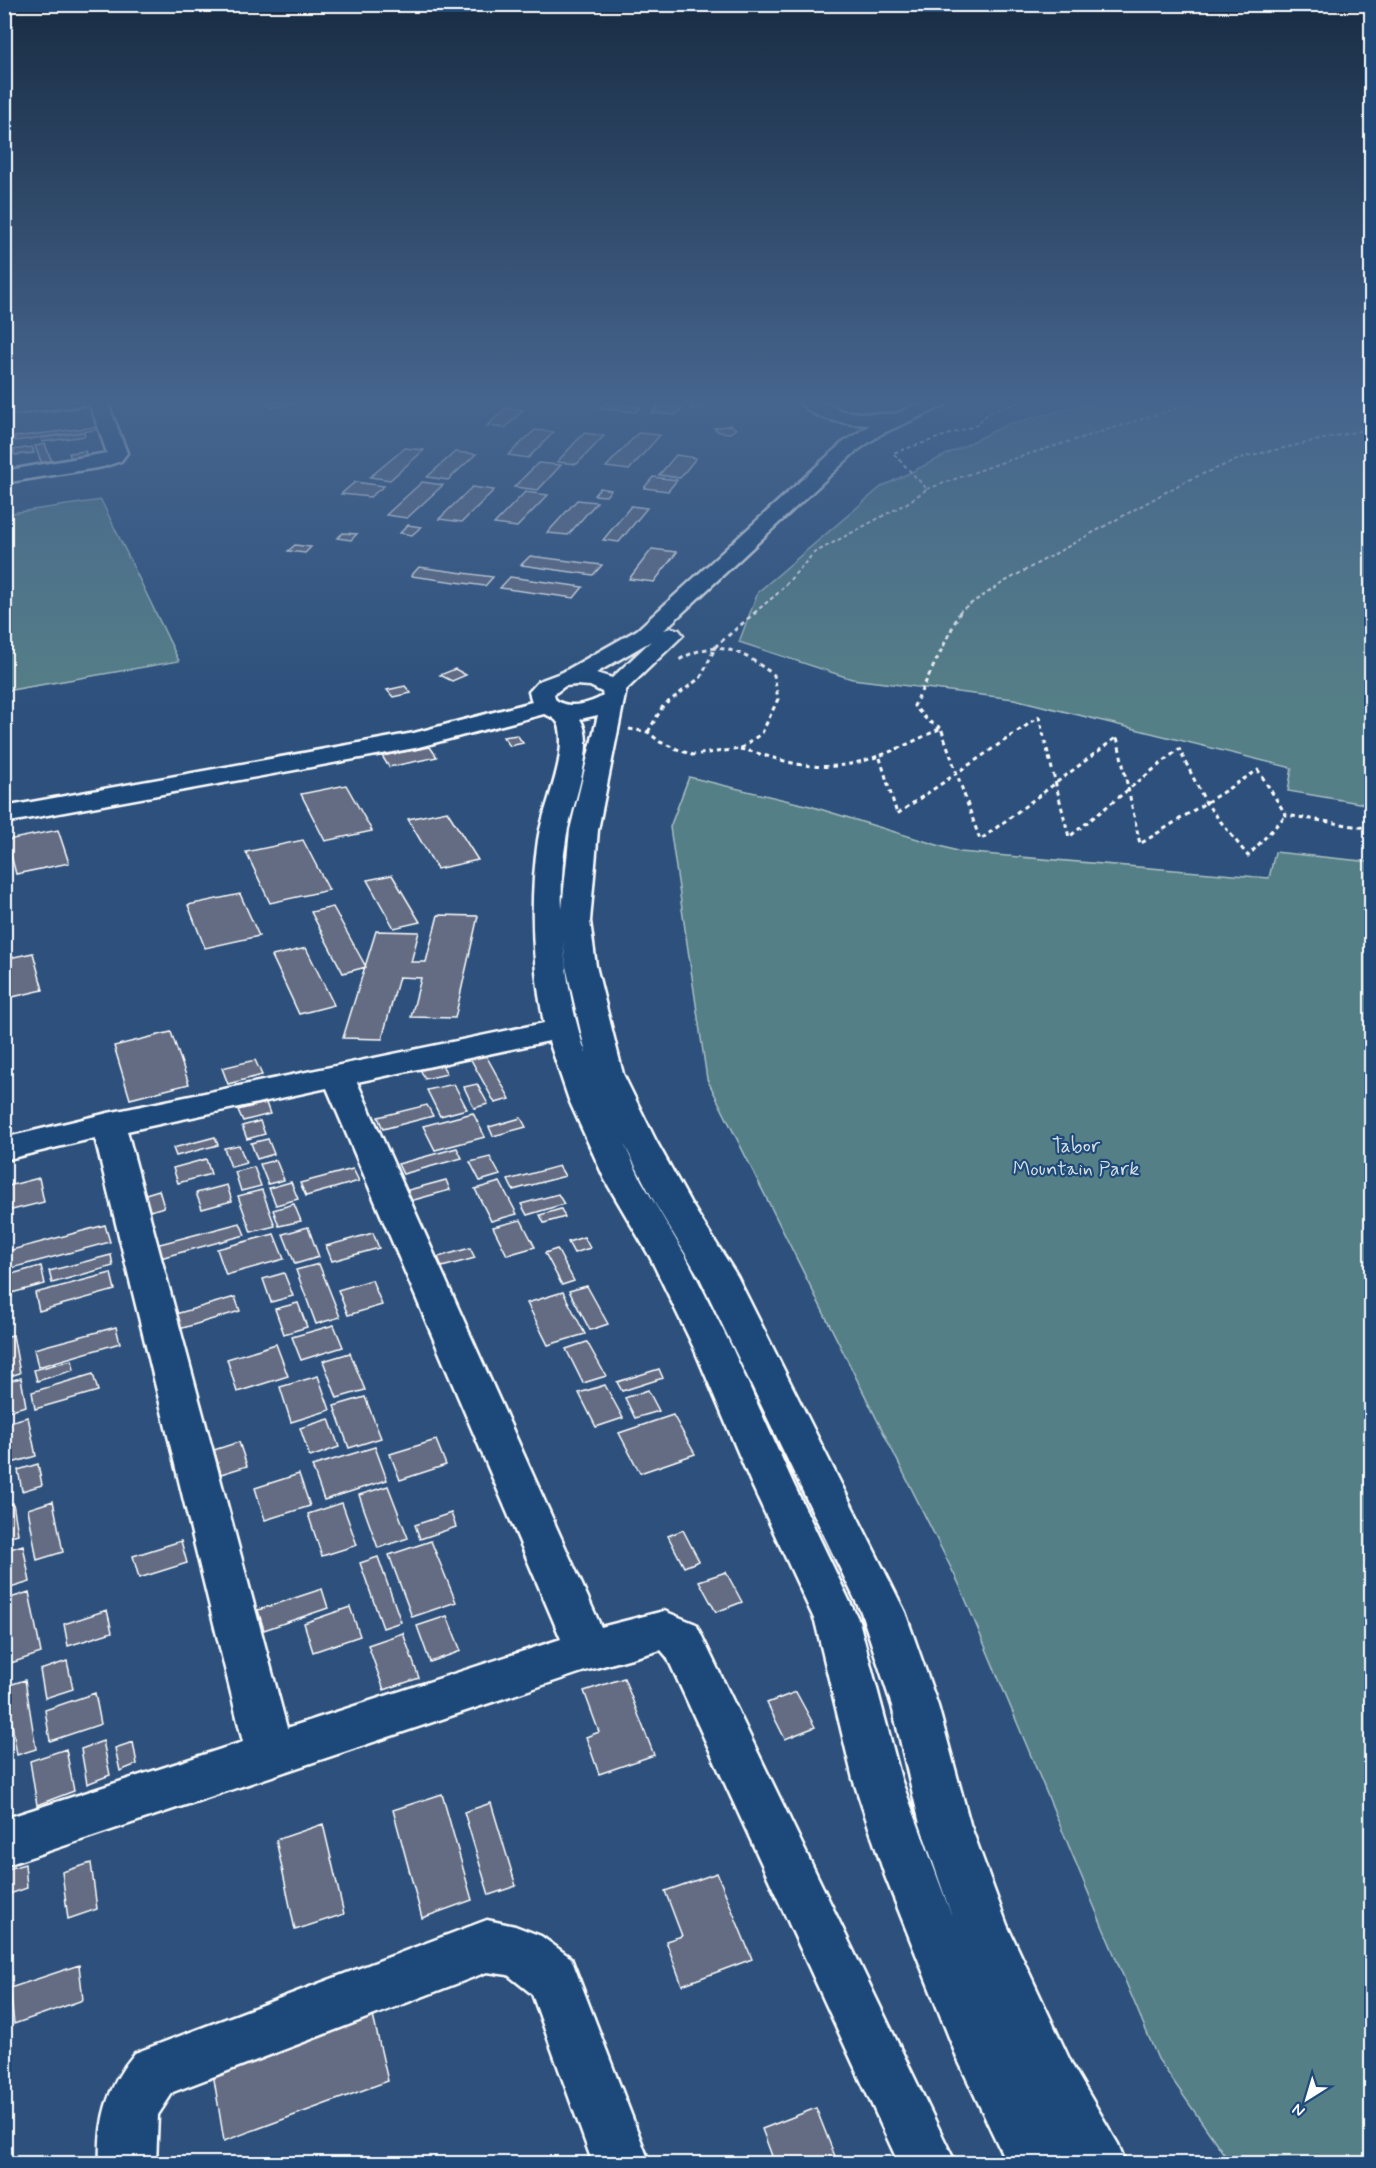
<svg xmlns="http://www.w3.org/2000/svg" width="1376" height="2168" viewBox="0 0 1376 2168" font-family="Mynerve,sans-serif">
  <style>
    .green { fill: #557f87; stroke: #aabfc3; stroke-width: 1.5 }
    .building { fill: #636c83; stroke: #fff; stroke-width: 1.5 }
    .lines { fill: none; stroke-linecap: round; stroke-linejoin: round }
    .minor-casing { stroke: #fff; stroke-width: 5 }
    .path-far1 { stroke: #fff; stroke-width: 2; stroke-dasharray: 4 3; stroke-linecap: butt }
    .path { stroke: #fff; stroke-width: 3; stroke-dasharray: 4.5 4; stroke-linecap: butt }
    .minor { fill: #1f4a7a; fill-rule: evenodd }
    .labels { text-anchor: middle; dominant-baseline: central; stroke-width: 4.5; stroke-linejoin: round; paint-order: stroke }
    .park-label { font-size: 20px; fill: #d4dfe1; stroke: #1f4a7a }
  </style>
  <rect width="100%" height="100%" fill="#2d517c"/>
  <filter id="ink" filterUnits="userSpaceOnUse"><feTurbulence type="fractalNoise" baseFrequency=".0167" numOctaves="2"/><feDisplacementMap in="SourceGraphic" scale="12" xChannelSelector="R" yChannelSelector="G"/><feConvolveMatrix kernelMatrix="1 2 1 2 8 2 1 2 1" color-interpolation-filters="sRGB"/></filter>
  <g filter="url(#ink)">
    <path class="green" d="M1098 401H1371V805L1288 791 1292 768 1014 699 852 679 739 642 758 592 881 487 1008 424Z
      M101 500 179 661 5 691V514Z
      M689 777 810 806 960 852 1269 878 1275 852 1371 862V2163H1230L1158 2059 959 1584 707 1079 670 827Z"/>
    <path class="building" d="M266 401H307L273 408Z
      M663 401H683L688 402 676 415 652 413Z
      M696 401H710L703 409 690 408Z
      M85 403 87 407 46 412 44 408Z
      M605 403 641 407 635 412 599 409Z
      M506 408 523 410 505 428 487 426Z
      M731 425 736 429 730 433 719 432 714 428Z
      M95 427 96 430 15 441 14 437Z
      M535 430 554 432 528 458 508 455Z
      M84 432 85 436 42 442 41 438Z
      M584 433 604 436 577 464 557 462Z
      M638 433 660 435 629 470 606 467Z
      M45 444 52 462 42 464 35 446Z
      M32 447 34 453 15 455 13 450Z
      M405 448 424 450 390 480 370 477Z
      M85 451 87 456 71 458 69 453Z
      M455 452 476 454 448 480 427 477Z
      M676 455 696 458 680 478 659 475Z
      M538 463 561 465 538 490 514 487Z
      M653 477 677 480 668 491 644 488Z
      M355 482 384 486 370 497 341 494Z
      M422 482 443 485 407 518 386 515Z
      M472 487 494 490 462 522 439 519Z
      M600 488 611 490 606 496 594 495Z
      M525 492 548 495 517 527 494 524Z
      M577 500 597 502 568 535 547 533Z
      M631 506 647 508 619 542 603 540Z
      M408 525 421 527 412 535 400 533Z
      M343 533 357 534 351 540 337 538Z
      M295 545 311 547 305 553 288 551Z
      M652 549 677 552 654 582 629 579Z
      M530 556 602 565 593 575 521 565Z
      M419 567 493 577 485 586 411 576Z
      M510 577 583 587 574 598 500 588Z
      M455 669 466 675 452 681 440 675Z
      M405 686 411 693 393 697 387 690Z
      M517 735 523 743 510 746 503 737Z
      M430 747 437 757 389 767 382 756Z
      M346 785 372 831 325 841 301 794Z
      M447 811 478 860 437 869 408 819Z
      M58 830 69 863 16 874 7 840Z
      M303 840 329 890 270 903 246 852Z
      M392 875 420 922 394 928 367 880Z
      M240 894 259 936 205 948 188 905Z
      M333 907 366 967 343 973 311 912Z
      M438 915 478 916 455 1018 411 1017 421 978 399 977 382 1039 343 1038 376 931 419 932 411 962H426Z
      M306 948 334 1005 299 1014 272 956Z
      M33 953 43 990 8 998 4 985V959Z
      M171 1032 189 1084 130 1099 114 1046Z
      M484 1052 510 1099 495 1103 469 1056Z
      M255 1060 262 1075 228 1084 222 1068Z
      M441 1063 447 1074 425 1079 420 1069Z
      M454 1084 467 1109 440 1116 427 1090Z
      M477 1084 488 1104 474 1108 464 1087Z
      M266 1103 270 1114 243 1121 238 1110Z
      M427 1105 433 1116 383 1129 378 1117Z
      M473 1113 485 1137 435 1150 423 1126Z
      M521 1118 526 1127 493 1136 489 1127Z
      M260 1121 265 1134 247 1139 242 1126Z
      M215 1137 218 1145 176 1156 173 1148Z
      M268 1139 274 1154 257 1159 251 1143Z
      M239 1145 246 1163 231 1167 224 1148Z
      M457 1148 462 1158 403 1174 398 1164Z
      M490 1157 500 1175 480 1181 470 1162Z
      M206 1159 211 1174 178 1183 173 1168Z
      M276 1160 284 1180 268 1184 260 1164Z
      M559 1166 565 1176 513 1190 508 1180Z
      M254 1167 261 1186 241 1191 235 1172Z
      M353 1169 359 1181 306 1196 300 1183Z
      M39 1178 44 1202 4 1212V1187Z
      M446 1180 450 1190 410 1201 405 1191Z
      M291 1182 298 1199 276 1205 269 1188Z
      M500 1182 517 1214 491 1221 475 1189Z
      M227 1185 232 1201 202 1209 196 1193Z
      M159 1190 164 1207 143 1213 139 1196Z
      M262 1190 275 1226 251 1232 238 1196Z
      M558 1194 564 1204 527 1215 521 1204Z
      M294 1204 301 1221 279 1226 273 1210Z
      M561 1209 565 1217 544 1223 540 1215Z
      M521 1220 535 1247 507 1255 493 1227Z
      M240 1223 245 1235 160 1258 156 1245Z
      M105 1225 110 1242 4 1270V1252Z
      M308 1227 319 1257 295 1264 283 1234Z
      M373 1233 379 1248 332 1261 326 1246Z
      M274 1234 284 1259 226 1275 217 1249Z
      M584 1237 590 1248 574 1253 568 1242Z
      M470 1248 475 1258 442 1267 438 1257Z
      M557 1249 574 1281 562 1285 545 1253Z
      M111 1255 113 1266 52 1283 49 1271Z
      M319 1264 340 1317 316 1324 296 1270Z
      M41 1266 45 1284 4 1295V1276Z
      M111 1273 115 1290 39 1311 35 1293Z
      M284 1273 293 1296 271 1302 263 1279Z
      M372 1280 382 1305 348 1315 338 1290Z
      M587 1286 608 1324 590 1330 569 1291Z
      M563 1292 585 1334 548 1345 527 1303Z
      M235 1297 240 1311 176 1330 172 1315Z
      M298 1303 307 1327 284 1334 275 1309Z
      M334 1325 343 1347 301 1360 292 1337Z
      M116 1327 120 1343 38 1367 34 1349Z
      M13 1335 20 1373 4 1378V1337Z
      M587 1342 606 1376 583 1383 566 1349Z
      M276 1344 288 1376 237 1392 227 1359Z
      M350 1353 365 1390 337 1398 323 1361Z
      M72 1360 74 1370 37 1381 34 1370Z
      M659 1369 663 1378 622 1391 617 1382Z
      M93 1374 98 1391 35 1409 32 1392Z
      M318 1376 330 1410 291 1422 280 1387Z
      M21 1378 26 1406 4 1412V1382Z
      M605 1385 623 1418 596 1427 579 1393Z
      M648 1390 659 1411 635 1418 625 1398Z
      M365 1397 381 1438 349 1448 334 1406Z
      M673 1415 695 1454 640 1473 619 1433Z
      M28 1417 36 1456 12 1463 5 1423Z
      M329 1419 339 1447 310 1457 300 1428Z
      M436 1440 446 1465 400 1480 390 1454Z
      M239 1442 247 1466 221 1474 214 1450Z
      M375 1447 387 1480 324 1500 312 1466Z
      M38 1464 42 1485 22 1491 18 1470Z
      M299 1474 310 1506 265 1520 255 1488Z
      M388 1486 408 1538 378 1548 359 1495Z
      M53 1501 63 1552 37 1560 28 1509Z
      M13 1503 18 1534 4 1538V1506Z
      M342 1503 357 1545 322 1556 308 1514Z
      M451 1513 456 1527 420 1539 415 1525Z
      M683 1530 699 1561 684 1567 668 1536Z
      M181 1541 187 1563 139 1578 133 1556Z
      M431 1541 456 1602 412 1617 389 1555Z
      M23 1545 30 1582 4 1590V1551Z
      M378 1557 401 1622 383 1628 360 1563Z
      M726 1572 742 1602 716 1612 699 1581Z
      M322 1589 328 1608 264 1630 258 1610Z
      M29 1592 41 1653 11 1663 4 1625V1600Z
      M350 1607 360 1636 313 1652 304 1623Z
      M107 1610 112 1632 68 1646 64 1624Z
      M447 1616 461 1651 430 1662 417 1626Z
      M403 1633 419 1678 384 1690 368 1645Z
      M67 1661 73 1689 45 1698 40 1670Z
      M624 1678 654 1755 599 1774 586 1737 599 1732 584 1691Z
      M25 1680 36 1749 17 1755 6 1686Z
      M796 1692 815 1727 785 1739 767 1703Z
      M95 1693 101 1724 50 1741 45 1710Z
      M103 1741 110 1775 87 1784 81 1749Z
      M133 1742 137 1764 120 1771 115 1748Z
      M66 1749 74 1791 37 1805 30 1761Z
      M442 1794 472 1900 422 1918 393 1810Z
      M491 1803 516 1886 489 1895 464 1812Z
      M323 1824 344 1914 295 1930 276 1840Z
      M91 1863 97 1909 68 1919 62 1872Z
      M25 1864 27 1888 4 1896V1870Z
      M717 1873 752 1959 682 1985 666 1941 682 1936 665 1891Z
      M79 1965 83 2000 14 2024 10 1988Z
      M373 2016 388 2081 224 2141 213 2073Z
      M816 2108 838 2164H775L762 2129Z"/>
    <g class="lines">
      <g class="minor-casing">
        <path id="minor" d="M31 401H83L80 405 74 406 4 415V404Z
          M89 401H107L127 453 121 461 103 467 4 483V471L107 453Z
          M799 401H820L842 411 871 414H895L925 401H949L946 405 881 434 855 452 664 630 671 628 679 630 683 635 626 690 598 830 590 921 596 966 623 1074 656 1141 690 1202 737 1276 905 1612 938 1706 970 1824 1007 1925 1073 2067 1118 2144 1126 2164H1067L1061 2153 1065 2164H1007L958 2060 885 1876 853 1779 815 1621 751 1483 694 1348 650 1257 605 1180 569 1100 549 1041 357 1082 601 1627 664 1611 696 1624 956 2164H899L667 1657 661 1650 588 1670 4 1866V1819L243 1742 95 1138 4 1160V1138L108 1113 544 1023C532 963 529 902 538 840 543 807 566 762 560 729 558 719 552 717 544 714L415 748 4 823V807L414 733 532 702 529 692 539 681 563 672 637 630 841 444 870 425C848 424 813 421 799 401ZM651 641 612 678 596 673ZM576 685 590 686 602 692 603 696C590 704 567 710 555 699L554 694 565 686ZM598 715 570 830 562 909C561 886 562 863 566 840 570 808 598 746 580 719ZM563 941 566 966 586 1054C573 1017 567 981 563 941ZM327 1088 561 1639 287 1728 127 1131ZM624 1144 656 1205 700 1278 861 1612 892 1706 920 1824 952 1917 901 1779 859 1621 793 1483 732 1348 686 1257 641 1180Z
          M487 1920 515 1926 541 1936 571 1958 650 2164H593L532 1994 508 1975 487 1972 173 2092 158 2115 156 2164H100C98 2121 107 2086 135 2053Z"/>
      </g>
      <path class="path-far1" d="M927 489 1006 461 1201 401
        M754 613 777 594 814 553 907 503 927 489 893 453 977 425 989 412 1023 401
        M959 613 961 610 1004 582 1186 481 1244 457 1372 428"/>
      <path class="path" d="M941 728 928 721 914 706 960 612
        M629 729 648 732 660 742 692 755 740 749 762 733 778 699 774 675C742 651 717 637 679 660
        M648 732 663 706 701 677 716 646 756 612
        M740 749C761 753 782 762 804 765 853 773 898 749 941 728L980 840 1117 737 1140 844 1258 770 1286 815 1372 829
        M880 758 897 814 1039 717 1069 837 1179 749 1206 803 1248 856 1286 815"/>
      <use href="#minor" class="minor"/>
    </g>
  </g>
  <linearGradient id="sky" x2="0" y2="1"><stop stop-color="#192d44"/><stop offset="0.57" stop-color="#46658e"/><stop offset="1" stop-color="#46658e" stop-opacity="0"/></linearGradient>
  <rect width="1376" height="705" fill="url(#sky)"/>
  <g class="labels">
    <g class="park-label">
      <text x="1076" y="1146">Tabor<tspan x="1076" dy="23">Mountain Park</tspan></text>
    </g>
  </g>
  <rect width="1376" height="2168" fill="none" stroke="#1f4a7a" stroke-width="24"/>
  <rect x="12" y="12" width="1352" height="2144" fill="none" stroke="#fff" stroke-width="2" filter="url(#ink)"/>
  <g transform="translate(1307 2099) rotate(217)" stroke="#1f4a7a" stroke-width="4.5" paint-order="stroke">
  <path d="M0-4.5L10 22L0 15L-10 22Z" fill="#ffffff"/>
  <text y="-9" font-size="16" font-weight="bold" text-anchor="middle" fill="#ffffff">N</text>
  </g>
</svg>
